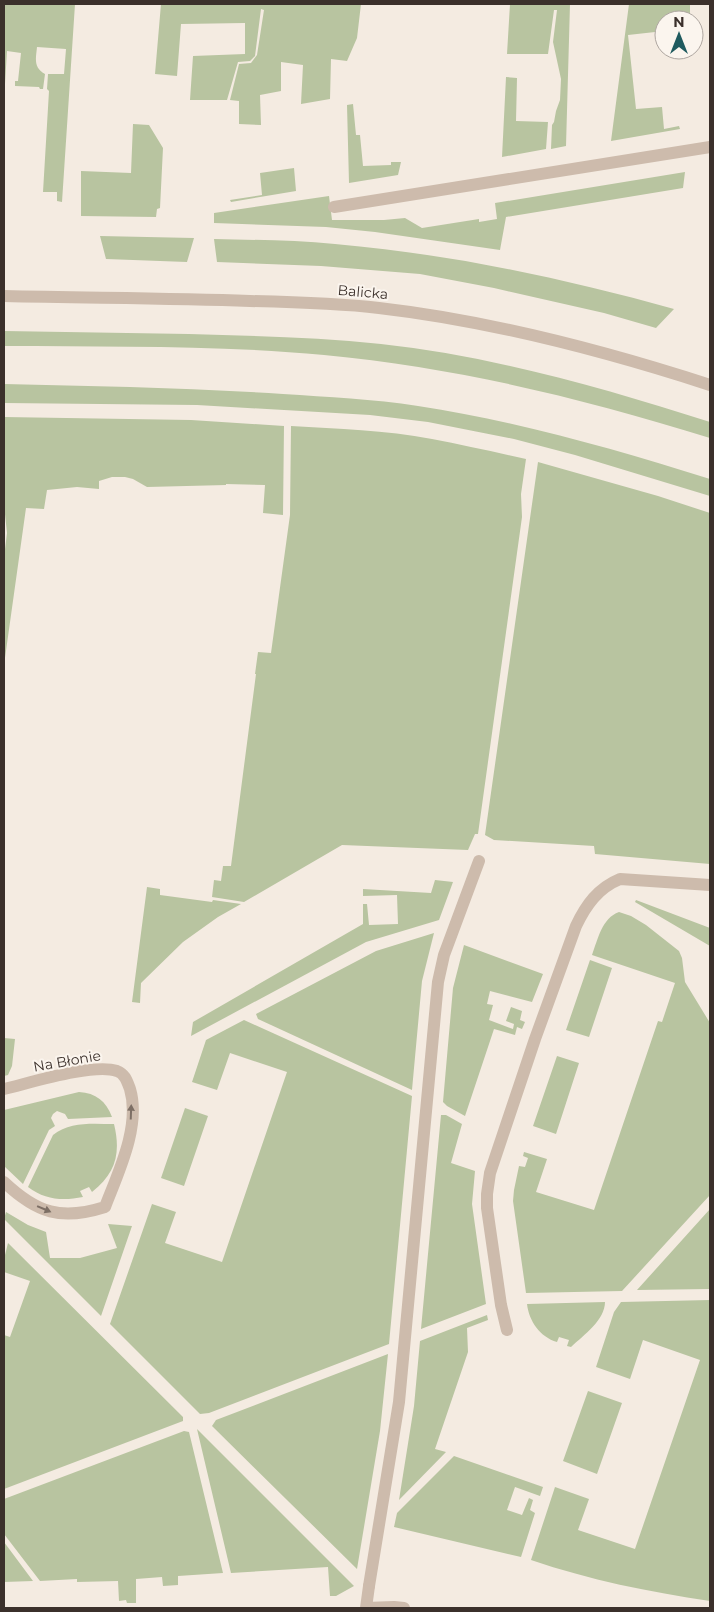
<svg xmlns="http://www.w3.org/2000/svg" width="714" height="1612" viewBox="0 0 714 1612" font-family="Montserrat,sans-serif">
  <style>
    .green { fill: #b8c4a0 }
    .lines { fill: none; stroke-linecap: round; stroke-linejoin: round }
    .pedestrian { stroke: #cdbbac; stroke-width: 12 }
    .minor { stroke: #cdbbac; stroke-width: 12 }
    .tertiary { stroke: #cdbbac; stroke-width: 12 }
    .oneway { fill: #7d6f65 }
    .labels { text-anchor: middle; dominant-baseline: central; stroke-width: 4; stroke-linejoin: round; paint-order: stroke }
    .street-label { font-size: 14px; fill: #3b302b; stroke: #fbf5ee }
  </style>
  <rect width="100%" height="100%" fill="#f4ebe1"/>
  <path class="green" d="M4 4H75L62 202 57 201V192H43L49 91 47 89 48 74H64L66 49 37 47C36 58 33 67 45 74L43 89H40L39 87 15 86V81H18L21 53 7 51 5 84H4Z
    M161 4H361L357 38 347 61 331 59 330 99 301 104 303 65 281 62V91L260 95 261 125 239 124V101L230 100 239 64 251 63 257 55 264 10 261 9 255 56 250 61 238 62 227 100H190L193 56 245 54V23L181 24 177 76 155 74Z
    M510 4H570L566 146 551 149 552 125 554 122 556 111 560 100 561 79 553 42 557 10H554L548 54H507Z
    M629 4H690V20H664V31L628 35 636 109 662 107 664 129 679 126 680 129 611 141Z
    M506 77 517 78 516 121 548 122 546 149 502 157Z
    M353 104 356 135H360L363 166 391 165V162H401L398 175 349 183 347 105Z
    M133 124 149 125 163 148 160 208 157 209 156 217 81 216V171L131 173Z
    M294 168 296 191 231 202 230 200 262 195 260 173Z
    M685 172 683 188 506 217 500 250 375 232 326 227 214 223V213L329 196 332 220H384L405 218 422 228 479 219V222L497 219 495 203Z
    M100 236 194 238 187 262 106 259Z
    M214 239C254 240 295 240 335 244 450 254 563 278 674 309L656 328 604 313 494 288 420 274 321 266 217 262Z
    M4 331C65 332 127 333 189 334 253 336 317 337 381 344 492 356 604 388 710 422V438C581 398 459 368 324 355 218 345 110 347 4 346Z
    M4 384C97 386 190 388 283 394 328 397 373 399 418 406 517 421 614 449 710 479V496L575 455 514 439 428 422 370 415 197 405 4 403Z
    M4 417 191 420 284 426 283 515 263 513 265 485 226 484V485L147 487 133 479 125 477H112L99 481V489L77 487 47 490 44 509 26 508 4 665V557L7 533 4 505Z
    M291 426C338 429 385 430 432 439 463 445 495 452 526 459L521 494 522 517 478 834H475L468 850 342 845 244 902 212 897 214 880 221 881 223 866H231L256 674H255L258 652 271 653 290 515Z
    M538 462 658 496 710 513V864L595 854 594 846 494 840 485 835Z
    M435 880 453 882 439 920 366 942 191 1036 193 1022 363 924V904H367L369 925 398 924 397 895 363 896V889L431 893Z
    M147 887 160 889V895L212 902 213 900 241 904 218 917 183 942 141 983 140 1003 132 1002Z
    M636 900 710 928V946L635 902Z
    M619 912 631 916 646 925 679 951 682 958 685 982 710 1023V1195L622 1291 526 1293 513 1201 514 1190 519 1166 525 1167 528 1158 523 1156 524 1152 547 1159 536 1192 594 1210 658 1021 662 1022 675 983 592 955C598 939 602 918 619 912Z
    M434 933 422 981 412 1090 258 1019 256 1014 376 951Z
    M464 945 543 974 532 1002 490 991 487 1004 493 1005 489 1020 513 1029 514 1024 506 1021 511 1007 522 1011 520 1020 525 1022 522 1029 517 1027 515 1035 494 1029 465 1116 447 1106 443 1102 453 988Z
    M590 960 612 968 589 1037 566 1030Z
    M244 1020 412 1096 389 1344 209 1413 200 1414 110 1324 152 1204 176 1212 165 1243 222 1262 287 1072 230 1053 217 1090 192 1082 206 1040Z
    M4 1038 15 1039 12 1066 8 1075 4 1076Z
    M557 1056 579 1063 556 1134 533 1126Z
    M79 1092C96 1093 106 1101 112 1117L68 1119 65 1114 57 1111 53 1114 51 1118 55 1126 49 1130 23 1184 4 1166V1110Z
    M185 1108 208 1116 184 1186 161 1178Z
    M441 1115H446L462 1124 451 1163 475 1171 472 1204 486 1304 421 1329Z
    M114 1124C121 1153 116 1173 92 1192L89 1187 80 1191 83 1197C63 1201 45 1200 28 1187L53 1135C70 1121 93 1124 114 1124Z
    M710 1209V1289L637 1290Z
    M6 1212 28 1225 46 1232 50 1258H80L117 1248 108 1224 132 1226 101 1316 4 1219Z
    M8 1243 183 1417V1421L4 1489V1335L10 1337 30 1281 4 1272V1259Z
    M710 1300V1601C649 1592 590 1580 531 1560L555 1487 589 1499 578 1530 635 1549 700 1360 643 1340 630 1379 596 1367 614 1312 621 1302Z
    M605 1302C605 1320 584 1335 571 1347L567 1346 569 1340 559 1337 557 1342C540 1337 529 1321 527 1304Z
    M487 1315 488 1320 467 1328 468 1352 435 1449 446 1452 399 1500 414 1406 420 1341Z
    M388 1354 380 1431 357 1569 212 1426 216 1420Z
    M588 1391 622 1403 597 1474 563 1461Z
    M197 1429 354 1586 336 1596H330L328 1567 231 1573Z
    M184 1431 189 1432 223 1573 178 1576V1585L163 1586 162 1577 136 1579V1603H127L126 1600 119 1601 118 1581 77 1582V1579L40 1581 4 1534V1499Z
    M454 1456 543 1487 540 1496 515 1487 507 1510 522 1515 529 1498 533 1500 530 1510 535 1513 521 1557 394 1527 397 1513Z
    M4 1542 33 1581 4 1582Z"/>
  <g class="lines">
    <path class="pedestrian" d="M369 1586 399 1402 438 982 444 955 479 861"/>
    <path class="minor" d="M334 207 710 147
      M4 1089C30 1083 93 1063 117 1071 125 1074 127 1081 130 1089 141 1126 118 1173 105 1207 61 1221 37 1213 4 1182
      M507 1330 501 1305 487 1208V1194L490 1173 535 1039 576 926C586 905 598 888 620 879L710 885
      M369 1586 366 1608 394 1607 404 1608"/>
    <path class="tertiary" d="M4 296C86 298 168 298 250 301 293 302 336 303 379 308 492 321 602 350 710 385"/>
  </g>
  <defs><path id="oneway-solid" d="M-6-.8H1V-3.2L6.5 0L1 3.2V.8H-6Z" transform="scale(1.25)"/></defs>
  <g class="oneway">
    <use href="#oneway-solid" transform="translate(131 1112) rotate(-88)"/>
    <use href="#oneway-solid" transform="translate(44 1209) rotate(23)"/>
  </g>
  <g class="labels">
    <g class="street-label">
      <text transform="translate(363 292) rotate(5)">Balicka</text>
      <text transform="translate(67 1061) rotate(-10)">Na Błonie</text>
    </g>
  </g>
  <rect width="714" height="1612" fill="none" stroke="#3b302b" stroke-width="10"/>
  <g transform="translate(679 35)"><circle r="24" fill="#fbf5ee" stroke="#aea6a0"/>
  <path d="M0-4L9 19L0 12L-9 19Z" fill="#1f5a5e"/>
  <text y="-8" font-size="14" font-weight="bold" text-anchor="middle" fill="#3b302b">N</text>
  </g>
</svg>
